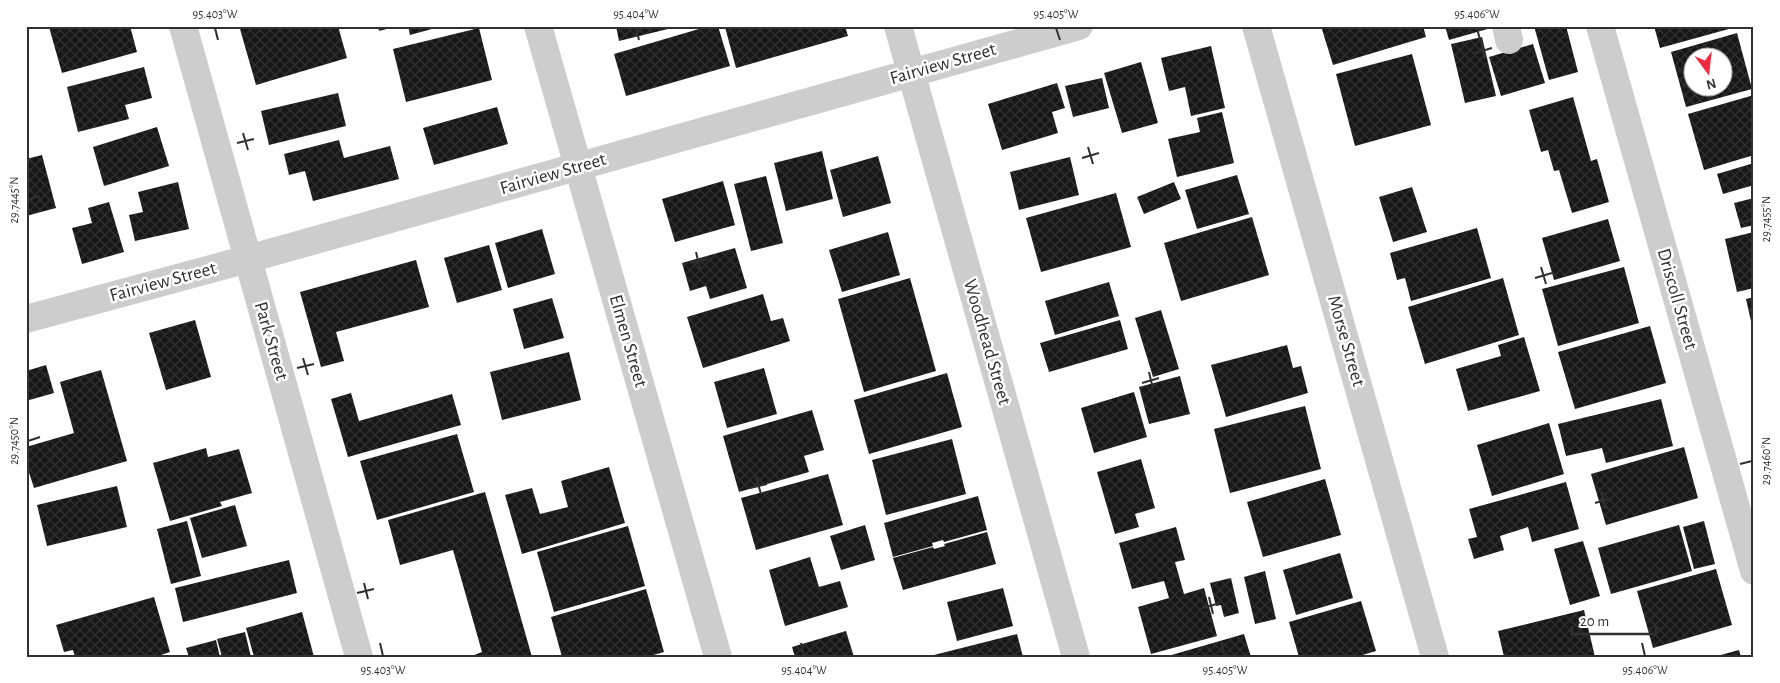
<svg xmlns="http://www.w3.org/2000/svg" width="1780" height="683" viewBox="0 0 1780 683" font-family="'Alegreya Sans',sans-serif">
  <style>
    .building { fill: url(#building-cross-hatch); fill-rule: evenodd }
    .lines { fill: none; stroke-linecap: round; stroke-linejoin: round }
    .minor { stroke: #cdcdcd; stroke-width: 28 }
    .ticks { fill: none; stroke: #303030; stroke-width: 2 }
    .labels { text-anchor: middle; dominant-baseline: central; stroke-width: 5; stroke-linejoin: round; paint-order: stroke }
    .street-label { font-size: 19px; fill: #303030; stroke: #fff }
    .neatline { fill: none; stroke: #303030; stroke-width: 2 }
    .ticks-label { font-size: 12px; text-anchor: middle; fill: #303030 }
  </style>
  <defs>
    <pattern id="building-cross-hatch" width="8" height="8" patternUnits="userSpaceOnUse" patternTransform="scale(1.25)"><rect width="8" height="8" fill="#171717"/><path d="M0 0l8 8M0 8l8-8" fill="none" stroke="#303030"/></pattern>
  </defs>
  <rect width="100%" height="100%" fill="#fff"/>
  <path class="building" d="M52 26H130L137 52 62 73 49 27Z
    M249 26H338L347 58 256 85 240 29Z
    M378 26H394V27L379 31Z
    M408 26H439V27L410 35Z
    M616 26H676V27L619 41Z
    M709 26H718L730 66 626 96 614 54Z
    M728 26H845L848 36 736 68 725 27Z
    M1321 26H1423L1426 37 1333 65Z
    M1445 26H1491V28L1449 40Z
    M1534 26H1566L1578 72 1549 80Z
    M1654 26H1736V27L1660 48Z
    M479 28 492 80 406 102 393 49Z
    M1737 33 1752 89 1686 107 1671 52ZM1692 58H1722V88H1692Z
    M1482 37 1496 96 1465 103 1451 44Z
    M1533 44 1545 83 1501 96 1489 57Z
    M1211 46 1225 108 1191 116 1185 87 1169 91 1161 58Z
    M1412 54 1431 125 1355 146 1336 74Z
    M1141 62 1158 123 1122 133 1104 73Z
    M144 67 152 98 125 105 129 119 78 132 67 87Z
    M1102 78 1109 108 1073 117 1065 86Z
    M1057 83 1065 108 1052 112 1058 133 1002 150 988 104Z
    M338 93 346 126 269 145 261 111Z
    M1754 95V155L1704 170 1688 114Z
    M1573 97 1591 161 1597 159 1609 202 1572 213 1559 170 1554 171 1548 150 1541 152 1529 110Z
    M497 107 508 144 434 165 423 128Z
    M1222 112 1234 163 1177 177 1168 139 1200 132 1197 118Z
    M157 127 169 166 104 186 93 147Z
    M339 140 344 158 390 146 399 179 313 201 305 171 289 175 284 154Z
    M822 151 833 199 786 211 774 163Z
    M42 155 56 208 26 216V159Z
    M878 156 891 203 843 217 830 170Z
    M1070 157 1079 195 1019 210 1010 172Z
    M1754 163V185L1723 194 1717 174Z
    M1237 175 1249 214 1197 229 1185 190Z
    M766 176 783 243 751 251 734 184Z
    M723 181 735 225 675 242 662 199Z
    M178 182 189 229 135 241 129 215 143 212 138 192Z
    M1174 182 1181 199 1144 214 1137 197Z
    M1412 187 1427 232 1393 242 1379 197Z
    M1116 193 1131 247 1041 272 1026 218Z
    M1754 198V225L1741 228 1734 203Z
    M109 202 124 252 82 264 72 228 92 223 88 208Z
    M1252 217 1269 275 1181 301 1164 243Z
    M1608 219 1620 261 1554 280 1542 238Z
    M1477 228 1491 278 1411 301 1405 278 1397 280 1390 253Z
    M542 229 555 274 508 288 495 243Z
    M888 232 900 275 842 292 829 250Z
    M1754 232V288L1737 292 1725 239Z
    M489 245 502 290 457 303 444 258Z
    M735 248 747 288 710 299 706 286 690 291 682 263Z
    M416 260 429 307 336 332 344 361 321 367 300 292Z
    M1624 267 1639 323 1558 346 1542 289Z
    M910 278 936 371 864 392 838 299Z
    M1503 278 1519 335 1425 364 1408 307Z
    M1109 282 1119 316 1055 335 1045 301Z
    M763 294 771 321 783 318 790 341 703 368 687 317Z
    M1754 297V329L1753 330 1746 299Z
    M552 298 564 338 524 349 513 309Z
    M1161 310 1179 369 1153 377 1135 318Z
    M195 320 211 377 166 390 149 333Z
    M1120 320 1128 349 1049 372 1040 343Z
    M1650 326 1666 383 1575 409 1558 352Z
    M1524 337 1540 391 1468 411 1456 369 1501 356 1498 345Z
    M1287 345 1293 368 1301 366 1308 393 1226 417 1211 365Z
    M569 352 581 400 502 420 490 372Z
    M46 365 54 393 26 401V371Z
    M764 368 777 414 727 428 714 382Z
    M101 370 127 461 34 488 26 463V447L74 433 60 382Z
    M947 373 962 427 869 454 854 400Z
    M1180 376 1190 414 1149 424 1139 387Z
    M1134 392 1147 437 1094 453 1081 408Z
    M351 393 359 421 452 394 461 425 348 457 331 399Z
    M1661 399 1673 446 1606 463 1602 448 1566 456 1558 424Z
    M1305 406 1321 469 1230 493 1214 429Z
    M812 410 824 450 804 456 809 472 739 492 723 436Z
    M1549 423 1564 474 1492 496 1477 445Z
    M457 434 474 492 377 520 360 461Z
    M952 439 966 494 886 515 872 460Z
    M1684 447 1698 498 1606 525 1591 474Z
    M206 448 208 457 239 449 252 493 220 502 222 506 170 521 153 463Z
    M1141 459 1155 508 1135 514 1139 527 1115 534 1097 472Z
    M609 467 625 523 522 554 505 495 532 488 540 514 568 507 561 481Z
    M828 474 843 525 756 550 741 498Z
    M1325 479 1341 535 1263 557 1247 502Z
    M1566 482 1579 529 1532 542 1528 527 1500 536 1504 550 1474 559 1468 539 1477 537 1469 509Z
    M117 486 127 527 47 546 37 505Z
    M485 492 532 657H469L482 652 453 550 400 565 388 520Z
    M978 496 987 530 944 542 943 540 932 543 933 546 893 557 884 523Z
    M235 505 247 546 202 558 190 518Z
    M187 521 201 576 171 584 157 529Z
    M1704 521 1715 564 1694 569 1683 527Z
    M865 525 875 560 841 570 830 536Z
    M1679 525 1692 571 1611 594 1598 548Z
    M628 526 645 586 554 612 537 552Z
    M1176 527 1185 560 1175 562 1184 594 1204 588 1217 636 1151 654 1138 607 1169 598 1164 581 1132 589 1119 543Z
    M987 532 996 564 903 590 893 558 933 547 934 549 945 546 944 544Z
    M1583 541 1600 596 1570 605 1554 549Z
    M1340 553 1353 598 1296 615 1283 570Z
    M810 557 819 587 840 581 848 607 785 626 769 570Z
    M289 560 297 593 183 622 175 588Z
    M1716 569 1732 625 1653 648 1637 591Z
    M1265 571 1276 619 1255 624 1244 577Z
    M1231 578 1239 613 1224 617 1221 605 1216 606 1210 583Z
    M1003 588 1013 626 957 641 947 602Z
    M646 589 664 652 647 657H562L551 617Z
    M154 597 170 652 155 657H75L73 650 64 652 56 625Z
    M1361 601 1376 651 1356 657H1299L1289 622Z
    M1584 610 1595 657H1504L1498 631Z
    M302 612 314 657H254L246 628Z
    M846 631 854 657H795L792 647Z
    M245 632 251 657H222L217 639Z
    M1017 634 1023 657H930V656Z
    M1244 634 1251 657H1168V656Z
    M216 640 220 657H189L186 648Z
    M1739 650 1741 657H1717V656Z"/>
  <g class="lines">
    <path class="minor" d="M183 26 359 657
      M538 26 718 657
      M898 26 1076 657
      M1256 26 1435 657
      M1506 26 1509 40
      M1600 26 1754 571
      M26 319 248 259 1079 26"/>
  </g>
  <path class="ticks" d="M215 28 218 40M636 28 639 40M1056 28 1060 40M1477 28 1480 40M1481 42 1485 59M1475 53 1492 48M243 133 248 150M237 143 254 139M1088 147 1093 164M1082 158 1099 153M28 200 40 196M1740 223 1752 219M696 252 700 269M690 263 707 259M1541 267 1546 284M1535 278 1552 273M303 358 308 375M297 368 314 364M1149 372 1153 389M1142 383 1159 378M28 441 40 437M1740 464 1752 461M756 477 761 494M750 488 767 484M1601 492 1606 509M1595 503 1612 498M364 583 368 599M357 593 374 589M1209 597 1213 614M1203 608 1220 603M380 643 383 656M801 643 804 656M1221 643 1225 656M1642 643 1645 656"/>
  <g class="labels">
    <g class="street-label">
      <text transform="translate(943 64) rotate(-16)">Fairview Street</text>
      <text transform="translate(553 174) rotate(-16)">Fairview Street</text>
      <text transform="translate(163 282) rotate(-15)">Fairview Street</text>
      <text transform="translate(1677 299) rotate(74)">Driscoll Street</text>
      <text transform="translate(271 341) rotate(74)">Park Street</text>
      <text transform="translate(628 341) rotate(74)">Elmen Street</text>
      <text transform="translate(1346 341) rotate(74)">Morse Street</text>
      <text transform="translate(987 342) rotate(74)">Woodhead Street</text>
    </g>
  </g>
  <rect width="1780" height="683" fill="none" stroke="#ffffff" stroke-width="55"/>
  <g transform="translate(1708 72) rotate(165)"><circle r="24" fill="#ffffff" stroke="#acacac"/>
  <path d="M0-4L9 19L0 12L-9 19Z" fill="#f02a41"/>
  <text y="-8" font-size="14" font-weight="bold" text-anchor="middle" fill="#303030">N</text>
  </g>
  <path d="M1572 626v8h84v-8" fill="none" stroke="#303030" stroke-width="2.5"/>
  <text x="1580" y="626" font-size="15" fill="#303030" stroke="#ffffff" stroke-width="4" paint-order="stroke">20 m</text>
  <rect x="28" y="28" width="1724" height="628" class="neatline"/>
  <g class="ticks-label">
    <text x="215" y="18">95.403°W</text>
    <text x="636" y="18">95.404°W</text>
    <text x="1056" y="18">95.405°W</text>
    <text x="1477" y="18">95.406°W</text>
    <text transform="translate(14 200) rotate(-90)" y="4">29.7445°N</text>
    <text transform="translate(1766 219) rotate(-90)" y="4">29.7455°N</text>
    <text transform="translate(14 441) rotate(-90)" y="4">29.7450°N</text>
    <text transform="translate(1766 461) rotate(-90)" y="4">29.7460°N</text>
    <text x="383" y="674">95.403°W</text>
    <text x="804" y="674">95.404°W</text>
    <text x="1225" y="674">95.405°W</text>
    <text x="1645" y="674">95.406°W</text>
  </g>
</svg>
